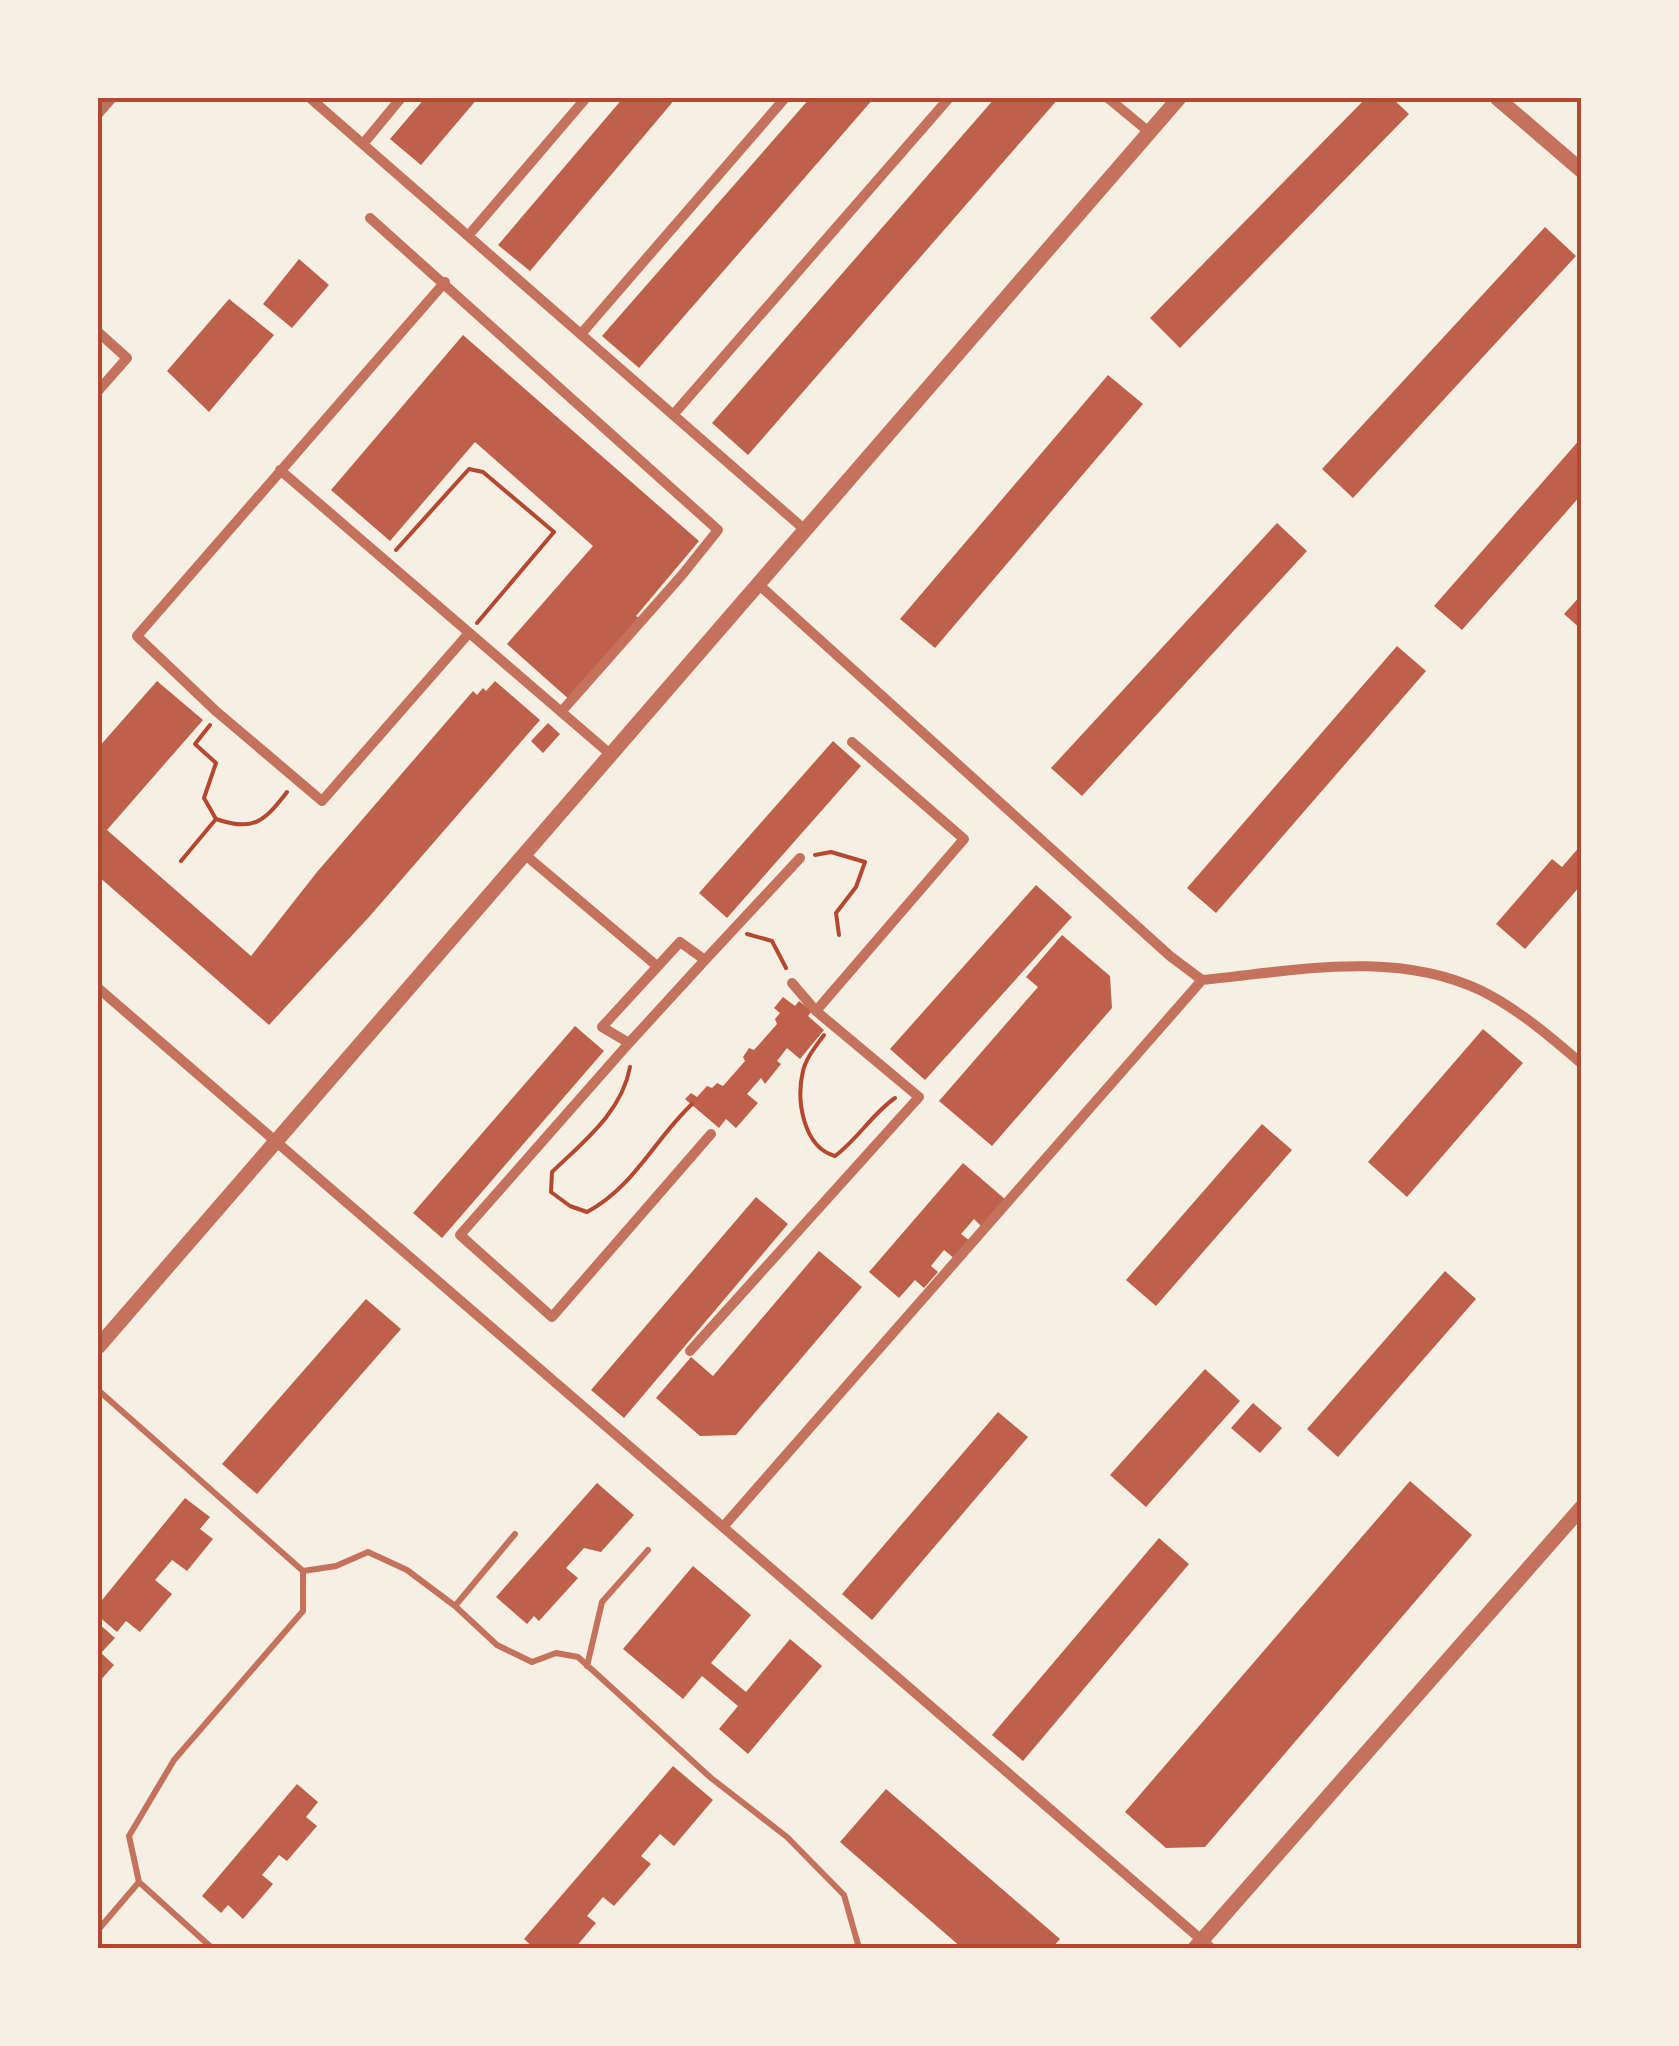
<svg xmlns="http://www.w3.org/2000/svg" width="1679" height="2046" viewBox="0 0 1679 2046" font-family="Mulish,sans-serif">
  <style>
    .building { fill: #bf614a }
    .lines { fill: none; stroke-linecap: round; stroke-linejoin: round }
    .path { stroke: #b5482f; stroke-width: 4 }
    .service { stroke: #c5725c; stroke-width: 6 }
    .minor { stroke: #c5725c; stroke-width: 10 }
    .tertiary { stroke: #c5725c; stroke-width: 15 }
    .neatline { fill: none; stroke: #b5482f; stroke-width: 4 }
  </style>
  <rect width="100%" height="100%" fill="#f6efe4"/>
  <path class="building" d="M425 98H478L421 165 390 139Z
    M623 98H676L530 271 498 245Z
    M810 98H874L639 368 602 336Z
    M995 98H1059L748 455 712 423Z
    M1366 98H1392L1409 114 1180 348 1150 318Z
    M1545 227 1576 256 1353 498 1322 469Z
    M299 259 329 285 292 328 263 304Z
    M229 299 274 335 209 412 167 371Z
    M463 335 699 541 636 616 642 620 571 701 507 644 593 546 475 442 390 541 331 490Z
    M1108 375 1143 404 935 648 900 619Z
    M1582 437V494L1462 630 1434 606Z
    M1277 523 1307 551 1082 796 1051 768Z
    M1582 594V630L1564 614Z
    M1397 646 1426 671 1216 913 1187 888Z
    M157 681 203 720 107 830 251 956 317 872 473 691 477 695 483 688 486 691 495 681 540 720 369 917 269 1025 98 876V748Z
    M548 723 560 734 543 753 531 741Z
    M833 741 861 766 727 918 699 893Z
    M1582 844V884L1525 949 1496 924 1552 859 1562 867Z
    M1036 885 1072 917 925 1080 890 1049Z
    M1062 935 1110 976 1112 1008 992 1146 939 1101 1038 987 1026 977Z
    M783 997 795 1006 799 1001 812 1011 808 1016 824 1030 800 1059 787 1048 777 1061 781 1064 765 1084 761 1078 747 1094 758 1103 736 1128 726 1119 719 1128 685 1099 691 1093 697 1097 707 1086 712 1088 717 1083 723 1086 745 1061 743 1057 749 1048 754 1050 777 1024 775 1019 780 1013 774 1008Z
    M575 1026 604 1051 442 1238 413 1213Z
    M1483 1029 1523 1063 1407 1197 1368 1162Z
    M1262 1124 1292 1150 1156 1306 1126 1280Z
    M963 1163 1006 1200 982 1227 974 1219 961 1234 970 1241 955 1259 944 1250 931 1266 938 1272 924 1288 915 1280 899 1298 869 1272Z
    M756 1197 788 1224 624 1418 591 1390Z
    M819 1251 862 1287 736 1435 700 1436 656 1398 691 1357 713 1376Z
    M1445 1271 1476 1299 1338 1457 1307 1429Z
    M366 1299 401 1329 257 1494 222 1464Z
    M1205 1369 1240 1401 1146 1507 1110 1475Z
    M1253 1403 1282 1428 1260 1453 1231 1428Z
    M998 1412 1028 1437 872 1620 842 1594Z
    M1410 1481 1472 1535 1205 1847 1166 1848 1125 1812Z
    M597 1483 634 1515 601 1552 584 1548 566 1568 578 1578 539 1621 534 1616 527 1624 496 1597Z
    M185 1498 210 1517 200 1529 213 1539 187 1571 172 1560 155 1580 172 1594 140 1632 126 1621 117 1632 98 1616V1605Z
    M1159 1538 1189 1564 1023 1761 992 1735Z
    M693 1566 751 1615 711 1663 746 1692 790 1639 822 1666 748 1754 719 1729 738 1706 702 1676 683 1699 623 1649Z
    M98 1623 115 1638 101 1653 114 1665 98 1683Z
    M673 1766 713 1800 674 1846 660 1834 641 1856 651 1864 614 1906 603 1897 587 1916 596 1923 575 1948 549 1946 534 1948 524 1939Z
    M297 1784 318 1802 306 1817 317 1826 287 1861 279 1855 262 1875 273 1884 243 1919 228 1905 221 1913 202 1896Z
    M886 1789 1060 1939 1052 1948H962L840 1842Z"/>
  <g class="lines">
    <path class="path" d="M396 550 469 469 483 472 554 532 477 623
      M210 725 195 744 216 763 204 798 216 819C253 832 264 822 287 792
      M815 855 831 852 865 862 856 887 836 913 839 935
      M181 861 216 819
      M747 934 772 941 786 968
      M824 1035C816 1046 806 1058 803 1071 796 1100 803 1147 835 1156 858 1139 872 1114 895 1098
      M630 1067C622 1112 583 1142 552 1172L551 1192 570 1206 587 1212C634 1187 654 1140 692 1104"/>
    <path class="service" d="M98 1390 303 1571V1611L174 1760 129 1836 139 1882 212 1948
      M303 1571 336 1566 368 1552 407 1570 455 1606 497 1645 532 1662 556 1653 578 1657 711 1778 787 1837 844 1895 859 1948
      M455 1606 515 1534
      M587 1666 602 1602 648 1550
      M98 1930 139 1882"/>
    <path class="minor" d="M310 98 804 529
      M1108 98 1149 132
      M98 114 112 98
      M363 144 401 98
      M370 218 718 530 682 575 561 712
      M468 236 586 98
      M445 282 137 636 217 712 322 801 469 633
      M98 332 127 358 98 391
      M581 334 785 98
      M673 415 949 98
      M280 470 609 753
      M757 583 1170 956 1202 980C1295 971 1395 949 1482 991 1518 1009 1552 1038 1582 1064
      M523 853 657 966
      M705 960 800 858
      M98 988 1211 1948
      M816 1011 964 839 852 742
      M629 1043 705 960 680 942 602 1027 629 1043 460 1235 552 1317 711 1134
      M690 1351 919 1097 816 1011 792 983
      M723 1527 1202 980"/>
    <path class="tertiary" d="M1497 98 1582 171
      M98 1347 1179 98
      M1195 1948 1582 1507"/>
  </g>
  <rect width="1679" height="2046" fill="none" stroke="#f6efe4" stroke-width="200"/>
  <rect x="100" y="100" width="1479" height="1846" class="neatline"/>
</svg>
